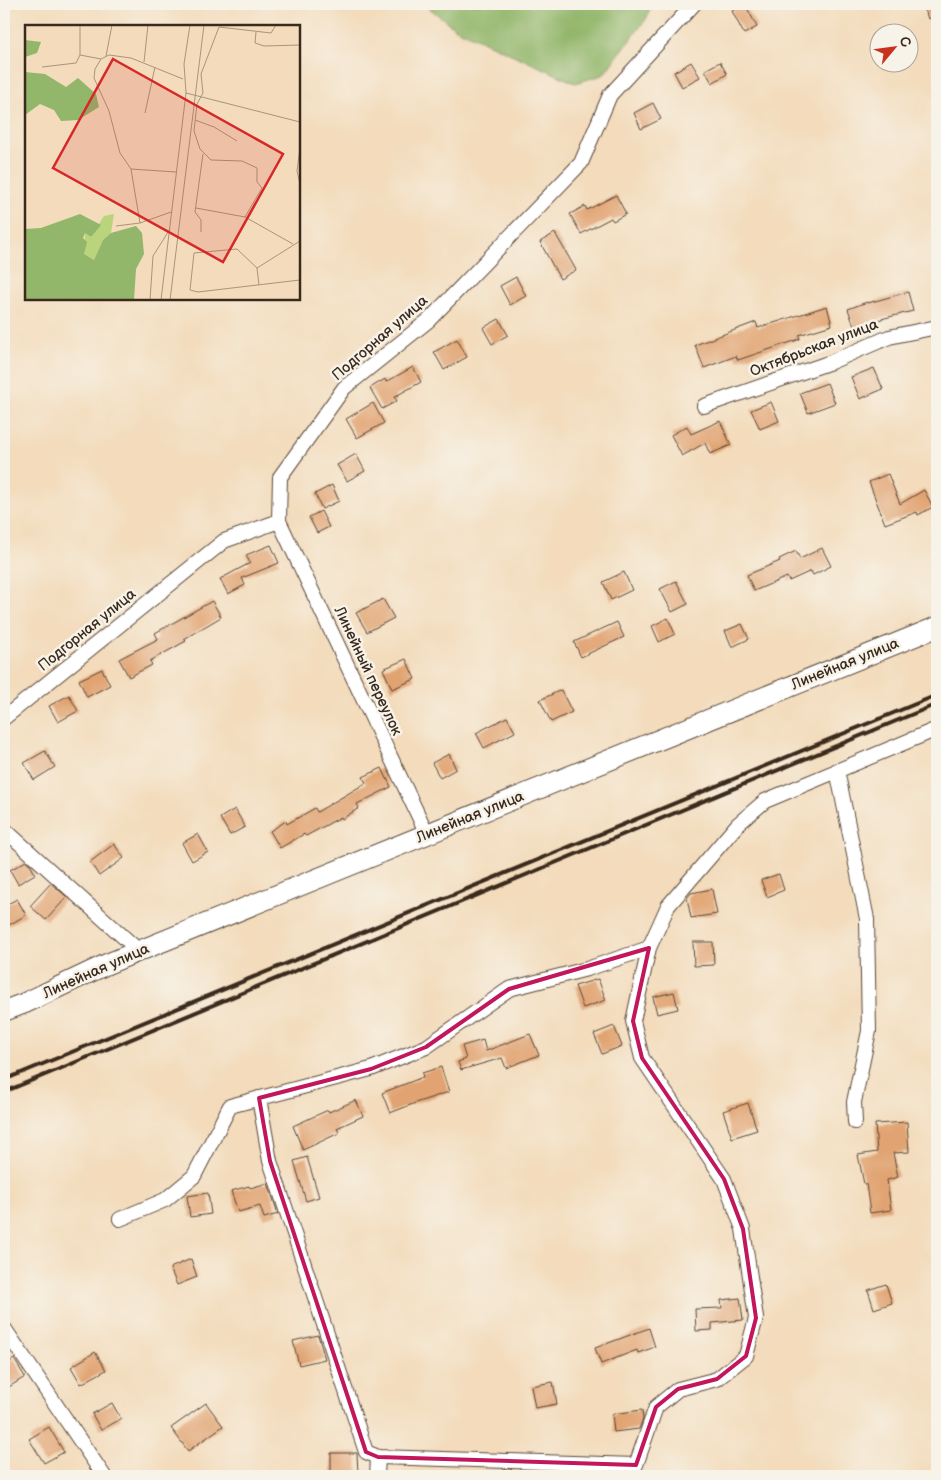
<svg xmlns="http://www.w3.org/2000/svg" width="941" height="1480" viewBox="0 0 941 1480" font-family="'Balsamiq Sans',sans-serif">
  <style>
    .forest { fill: #92b66a; stroke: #667044 }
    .building { fill: #e1a371 }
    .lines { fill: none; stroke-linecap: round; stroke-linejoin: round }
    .street-casing { stroke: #574536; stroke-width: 16 }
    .secondary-casing { stroke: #574536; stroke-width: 22 }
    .street { stroke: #fff; stroke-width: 14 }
    .secondary { stroke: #fff; stroke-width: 20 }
    .rail { stroke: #3b2a1e; stroke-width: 4 }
    .marked { fill: none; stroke: #c2185b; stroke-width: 4; stroke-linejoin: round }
    .labels { text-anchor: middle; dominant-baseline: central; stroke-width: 5; stroke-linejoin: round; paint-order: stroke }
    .street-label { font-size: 15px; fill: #3b2a1e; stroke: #f7f3e8 }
    .inset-road { fill: none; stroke: #a9947c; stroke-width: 1 }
    .view { fill: #d62828; fill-opacity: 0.15; stroke: #d62828; stroke-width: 2.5 }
    .inset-edge { fill: none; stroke: #3b2a1e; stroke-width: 2.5 }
  </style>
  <rect width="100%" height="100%" fill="#f7f3e8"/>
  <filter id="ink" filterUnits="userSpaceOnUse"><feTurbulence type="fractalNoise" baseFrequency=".02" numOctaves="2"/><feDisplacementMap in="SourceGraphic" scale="10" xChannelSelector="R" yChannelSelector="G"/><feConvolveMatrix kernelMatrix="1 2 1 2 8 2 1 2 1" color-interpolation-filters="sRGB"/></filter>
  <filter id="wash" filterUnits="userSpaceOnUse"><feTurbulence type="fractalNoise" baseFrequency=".0096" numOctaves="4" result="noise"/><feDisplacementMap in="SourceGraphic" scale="20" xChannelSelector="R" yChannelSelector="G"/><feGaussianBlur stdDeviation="1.12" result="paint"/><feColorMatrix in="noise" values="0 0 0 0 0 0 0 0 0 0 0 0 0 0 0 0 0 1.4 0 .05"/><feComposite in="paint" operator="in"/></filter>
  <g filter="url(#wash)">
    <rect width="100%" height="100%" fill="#f3dbbb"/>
    <path class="forest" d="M424 4H651L647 18 603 75 575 83 456 29Z"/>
    <g id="blocks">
      <path class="building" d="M745 4 757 27 744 34 732 11Z
        M923 4H937V17L928 19Z
        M691 62 700 77 682 87 674 72Z
        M720 62 727 74 712 83 705 70Z
        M653 103 661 119 641 129 634 113Z
        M616 195 626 214 613 221 611 218 581 234 570 214 585 206 587 210Z
        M555 233 576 270 560 279 540 242Z
        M516 277 526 296 510 305 500 286Z
        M908 292 913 311 881 319 855 329 848 309 867 302 868 303Z
        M827 306 832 325 799 335 800 339 738 360 736 356 704 368 695 345 756 322 758 328Z
        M499 319 508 335 492 344 483 328Z
        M457 339 467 357 444 370 434 352Z
        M413 367 421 382 394 397 397 401 382 409 370 388 385 379 386 382Z
        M874 368 883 389 860 399 851 377Z
        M827 383 835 403 808 413 800 393Z
        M771 402 779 421 760 429 751 410Z
        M373 403 384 423 357 438 346 419Z
        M720 421 731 445 710 454 705 443 682 456 671 435 687 426 691 434Z
        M356 454 365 471 347 481 337 465Z
        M888 474 900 504 924 490 933 507 918 515 917 512 885 524 869 482Z
        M332 485 339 501 322 509 315 494Z
        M321 511 329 527 317 533 309 517Z
        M271 545 279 563 242 578 245 585 228 594 220 579 250 563 246 555Z
        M822 548 831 566 813 575 811 571 789 581 787 577 754 591 747 575 780 561 779 559 796 551 800 559Z
        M624 572 632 590 611 600 603 582Z
        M676 581 688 604 672 612 660 589Z
        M383 599 394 618 367 632 356 613Z
        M212 601 221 617 184 639 186 641 150 661 152 665 129 677 119 659 158 639 155 633Z
        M668 618 675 634 659 642 652 626Z
        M617 622 624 637 581 657 574 642Z
        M742 624 749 639 732 647 725 631Z
        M406 659 415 679 392 689 383 669Z
        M102 669 110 685 87 697 79 680Z
        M561 690 572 712 551 722 540 700Z
        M69 695 78 711 58 722 49 706Z
        M507 717 515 732 484 748 476 733Z
        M45 751 55 767 34 780 24 763Z
        M449 754 456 769 440 778 432 763Z
        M382 768 391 787 357 804 359 808 342 819 341 817 306 836 304 834 280 848 270 831 286 821 287 824 315 808 317 812 366 783 363 777Z
        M235 809 245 827 230 835 220 818Z
        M198 834 208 852 192 861 182 843Z
        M114 844 124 858 99 876 90 862Z
        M26 861 30 864 35 874 18 884 10 870Z
        M779 874 784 890 767 897 761 880Z
        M51 883 67 897 46 920 30 906Z
        M712 889 717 914 691 918 687 898 691 893Z
        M17 899 26 915 4 928V906Z
        M693 942H713L714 965 694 966Z
        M598 979 606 1000 583 1008 575 986Z
        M674 992 678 1009 657 1014 653 997Z
        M614 1026 622 1046 602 1054 594 1034Z
        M530 1034 539 1055 506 1068 502 1058 461 1070 458 1062 466 1059 462 1046 483 1040 486 1051Z
        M441 1067 449 1092 418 1102 390 1113 382 1093 423 1077 422 1073Z
        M356 1100 363 1116 337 1128 339 1133 303 1150 293 1126 328 1110 329 1112Z
        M748 1103 757 1130 732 1138 723 1111Z
        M907 1122 909 1152 893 1153 898 1177 887 1180 891 1210 870 1213 866 1184H864L858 1155 877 1152 875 1124Z
        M307 1157 319 1197 306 1201 294 1161Z
        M268 1183 278 1214 264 1218 260 1206 238 1212 231 1191 249 1186 250 1188Z
        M208 1193 211 1214 190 1217 187 1196Z
        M191 1259 197 1277 177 1285 170 1268Z
        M886 1284 892 1303 874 1309 868 1290Z
        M740 1298 743 1320 712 1323V1330L696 1331 695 1309 722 1308 721 1300Z
        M649 1328 655 1347 638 1353 637 1350 601 1364 595 1348Z
        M318 1335 325 1359 299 1365 293 1341Z
        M95 1352 106 1370 81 1384 71 1367Z
        M14 1359 25 1377 4 1390V1366Z
        M553 1382 557 1404 535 1408 531 1386Z
        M112 1403 121 1419 101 1430 92 1414Z
        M206 1403 223 1426 188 1451 171 1428Z
        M642 1410 643 1419 639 1429 614 1432 612 1414Z
        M49 1427 64 1452 44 1463 29 1439Z
        M331 1453H357L358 1475H331Z"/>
    </g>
  </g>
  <g filter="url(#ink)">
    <use href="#blocks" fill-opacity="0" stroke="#574536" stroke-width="1"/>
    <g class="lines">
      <g class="street-casing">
        <path id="street" d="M704 406 831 362 889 337 937 327
          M4 718 224 541 279 521
          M837 770 867 919 869 1031 854 1102 855 1122
          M4 829 139 951
          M427 834 279 521 280 477 344 388 429 320 581 163 610 95 694 4
          M259 1098 270 1161 366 1452 378 1457 636 1465 656 1407 678 1389 717 1379 746 1356 756 1318 743 1229 724 1179 642 1058 633 1021 649 948 668 906 738 824 765 801 937 729
          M120 1219 165 1200 194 1176 230 1106 371 1069 426 1047 509 989 587 969 649 948
          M4 1328 104 1476
          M377 1476 378 1457"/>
      </g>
      <g class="secondary-casing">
        <path id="secondary" d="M4 1011 25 1003 107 964 937 627"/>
      </g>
      <use href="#street" class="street"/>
      <use href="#secondary" class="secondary"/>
      <path class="rail" d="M4 1080 937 695
        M4 1092 937 704"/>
    </g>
  </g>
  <path class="marked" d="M649 948 633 1021 642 1058 724 1179 743 1229 756 1318 746 1356 717 1379 678 1389 656 1407 636 1465 378 1457 366 1452 270 1161 259 1098 371 1069 426 1047 509 989Z"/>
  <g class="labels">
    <g class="street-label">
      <text transform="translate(380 338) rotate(-41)">Подгорная улица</text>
      <text transform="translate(814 348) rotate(-21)">Октябрьская улица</text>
      <text transform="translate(87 630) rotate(-39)">Подгорная улица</text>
      <text transform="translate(845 664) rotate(-22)">Линейная улица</text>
      <text transform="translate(368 671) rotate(65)">Линейный переулок</text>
      <text transform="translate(470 817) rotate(-22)">Линейная улица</text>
      <text transform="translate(96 971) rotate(-24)">Линейная улица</text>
    </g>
  </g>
  <g transform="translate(25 25)">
    <rect width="275" height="275" fill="#f3dbbb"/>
    <path d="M89 189 86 208 78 215 69 235 59 229 60 208 66 212 79 191Z" fill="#b9d47a"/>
    <path d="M0 15 16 17 12 28 0 32ZM0 47 20 49 41 62 53 53 71 69 74 82 53 95 36 96 29 85 15 79 0 90ZM55 189 76 200 66 212 60 208 58 213 62 217 59 229 69 235 78 215 86 208 111 201 117 208 119 229 111 244 109 275H0V204L16 203Z" fill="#92b66a"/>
    <path class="inset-road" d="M55 0V30L76 34 84 30 106 33 158 54M231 7 230 18 239 21 275 20M81 31 87 0M76 34 70 44 69 53 84 86 95 128 106 144M119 37 123 0M17 42 51 38 55 30M161 68 275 97M120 88 130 42M170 95 189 102 212 116M275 123 272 146 275 159M106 144 115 198M106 144 151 147M171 183 220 192 268 219M220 192 237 163 232 157V143L217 136 186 135 175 124 169 106 172 79 178 68 176 49 194 2 246 8 251 0M91 201 115 198 146 187M176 207V195L170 187 178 129M232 243 212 224 169 228 165 265 173 267 275 255M234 260 232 243 275 216M125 275 128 231 145 204M136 275 161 68 159 39 165 0M145 275 179 0"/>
    <path class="view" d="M88 34 258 129 198 237 28 143Z"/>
    <rect width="275" height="275" class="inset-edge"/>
  </g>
  <rect width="941" height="1480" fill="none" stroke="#f7f3e8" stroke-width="20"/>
  <g transform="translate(894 48) rotate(61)"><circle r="24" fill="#f7f3e8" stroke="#aca397"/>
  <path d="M0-4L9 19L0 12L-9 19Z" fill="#c8321e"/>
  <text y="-8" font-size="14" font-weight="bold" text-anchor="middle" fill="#3b2a1e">С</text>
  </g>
</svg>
